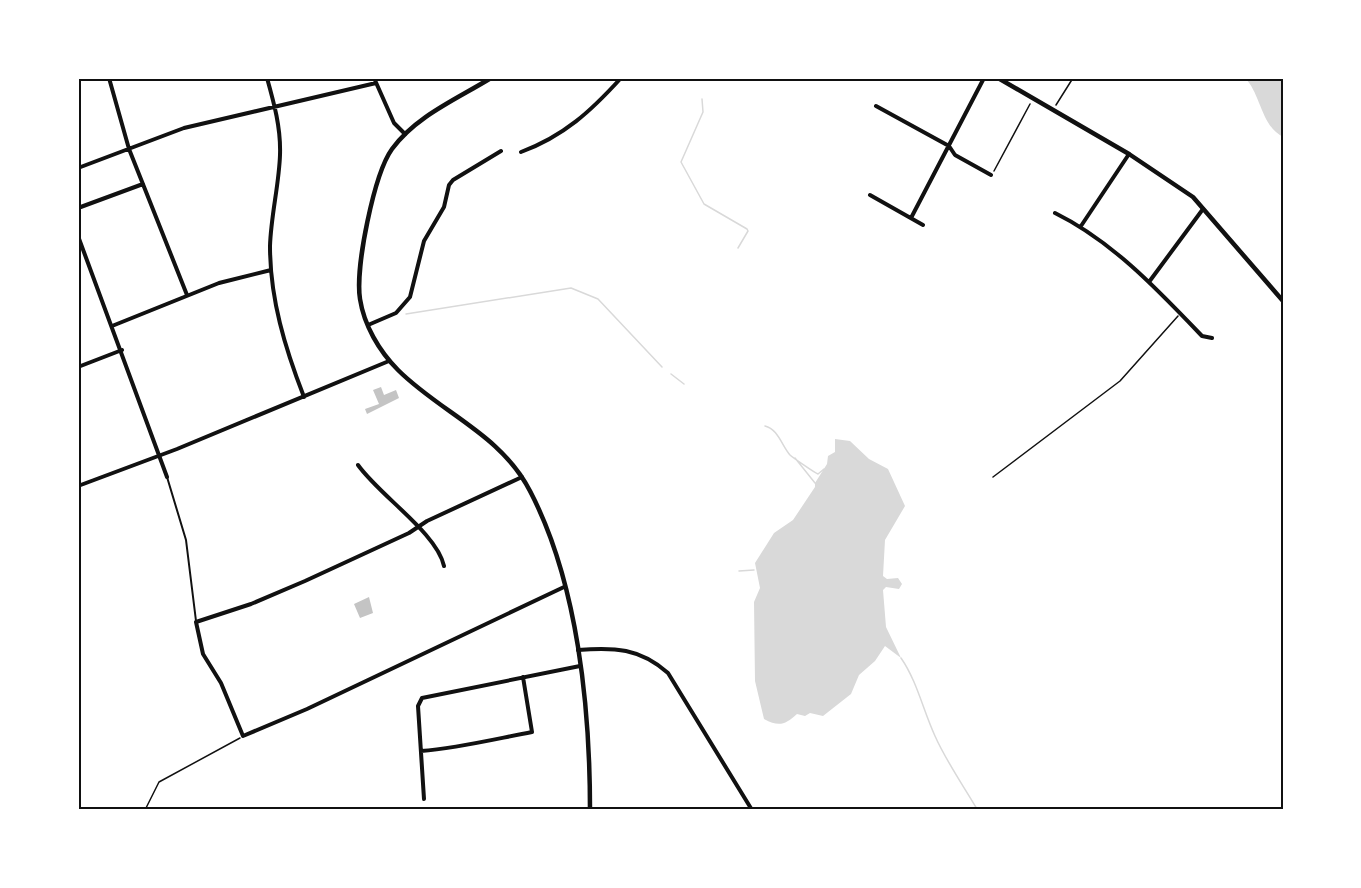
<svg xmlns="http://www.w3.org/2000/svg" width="1361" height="888" viewBox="0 0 1361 888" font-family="'Noto Sans',sans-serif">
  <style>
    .water { fill: #d9d9d9 }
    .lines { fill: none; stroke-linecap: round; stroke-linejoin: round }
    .stream { stroke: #d9d9d9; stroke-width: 1.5 }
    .building { fill: #c4c4c4 }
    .path { stroke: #111; stroke-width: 1.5 }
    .pedestrian { stroke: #111; stroke-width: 2 }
    .minor { stroke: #111; stroke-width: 4 }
    .tertiary { stroke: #111; stroke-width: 4.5 }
    .neatline { fill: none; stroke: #111; stroke-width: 2 }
  </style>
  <rect width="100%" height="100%" fill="#fff"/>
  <path class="water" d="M1245 78H1283V137C1261 126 1261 94 1245 78Z
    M835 439 850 441 869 459 888 469 905 506 885 540 883 576 887 579 898 578 902 584 899 589 886 587 883 590 886 627 901 658 885 646 875 661 859 675 851 694 823 716 810 713 805 716 797 714C785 725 779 727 764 719L755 681 754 602 760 588 755 563 774 533 793 520 815 487V483L827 464 828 456 835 452Z"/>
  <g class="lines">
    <path class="stream" d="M702 99 703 112 681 162 704 204 747 229 748 231 738 248
      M406 314 571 288 598 299 662 367
      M671 374 684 384
      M765 426C778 429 782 446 790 455 792 457 815 473 818 474L824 469
      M795 458 815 483
      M739 571 754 570
      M901 658C917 681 923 710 935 736 946 761 963 785 977 809"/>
  </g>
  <path class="building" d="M381 387 384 395 396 390 399 398 367 414 365 409 379 404 373 390Z
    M369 597 373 613 360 618 354 604Z"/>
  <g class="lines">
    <path class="path" d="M1056 105 1073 78
      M994 171 1030 104
      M993 477 1120 381 1178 316
      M145 810 159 782 240 738"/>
    <path class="pedestrian" d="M167 477 186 540 196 621"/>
    <path class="minor" d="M109 78 129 149 187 295
      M267 78C274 103 281 128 280 155 279 185 271 215 270 246 270 299 285 348 304 397
      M374 78 394 123 405 134
      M876 106 949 146 955 155 991 175
      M521 152C564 136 591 111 621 78
      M78 168 184 128 376 83
      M870 195 923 225
      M78 208 143 184
      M1055 213C1112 241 1158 290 1202 336L1212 338
      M911 218 984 78
      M1081 226 1129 154
      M78 236 167 477
      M1149 282 1203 209
      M368 325 396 313 410 297 424 241 444 207 449 185 453 180 501 151
      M112 326 219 283 271 270
      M78 367 122 350
      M358 465C380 496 437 533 444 566
      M522 477 427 521 409 533 305 581 251 604 196 622 203 654 221 683 243 736 307 709 564 587
      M78 486 177 449 389 361
      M578 650C614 647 640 648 668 673L752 810
      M421 751C459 748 495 739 532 732L523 677
      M424 799 418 706 422 698 580 666"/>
    <path class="tertiary" d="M491 78C457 99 416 116 392 149 374 174 355 268 360 299 364 325 379 351 398 370 441 413 501 434 530 491 578 583 590 708 590 810
      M998 78 1129 154 1193 197 1283 301"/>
  </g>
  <rect width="1361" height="888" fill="none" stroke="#ffffff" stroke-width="159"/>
  <rect x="80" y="80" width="1202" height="728" class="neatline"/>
</svg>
